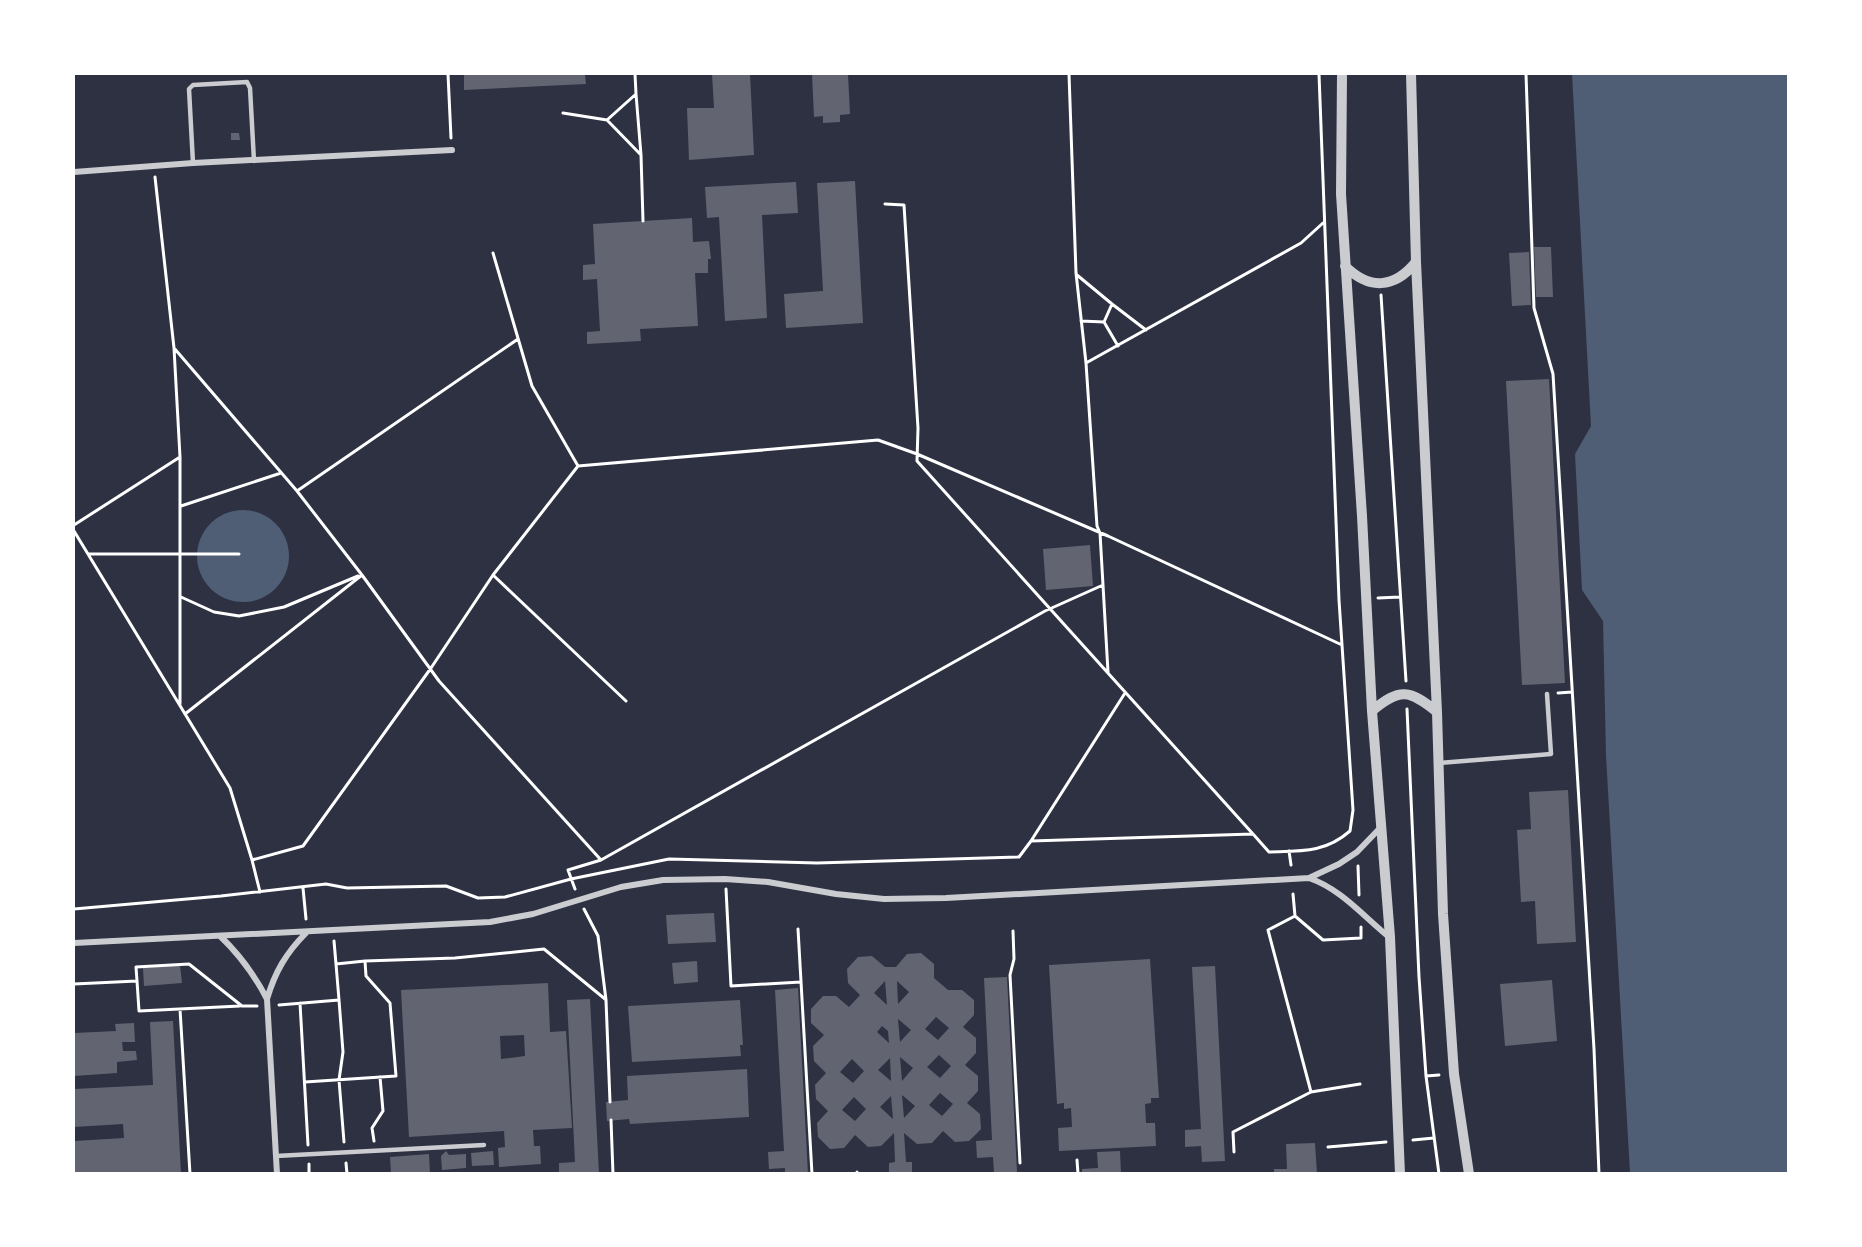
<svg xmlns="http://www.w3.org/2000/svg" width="1862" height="1247" viewBox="0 0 1862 1247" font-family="'Times New Roman',serif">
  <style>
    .water { fill: #4f5d75 }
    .building { fill: #626471; fill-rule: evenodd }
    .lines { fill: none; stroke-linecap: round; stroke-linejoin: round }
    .path { stroke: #fff; stroke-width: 3 }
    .service { stroke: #caccd0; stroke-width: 4.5 }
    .minor { stroke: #caccd0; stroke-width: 6 }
    .tertiary { stroke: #caccd0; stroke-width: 10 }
  </style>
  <rect width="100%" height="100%" fill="#2d3142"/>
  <path class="water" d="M1572 74H1788V1173H1630L1606 756 1603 621 1582 590 1575 454 1591 426Z
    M197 556a46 46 0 1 1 92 0a46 46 0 1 1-92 0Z"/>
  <path class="building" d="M464 74H585L586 84 464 90Z
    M712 74H750L754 155 689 160 687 108H714Z
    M812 74H848L850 114 840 115V122L823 123V116L814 117Z
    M231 133H239L240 140H231Z
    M855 181 863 323 786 328 784 294 823 291 817 183Z
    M796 182 798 213 762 215 767 318 725 321 719 217 707 218 705 187Z
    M692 218 693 242 709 241 711 259H708V273H695L698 326 640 329 641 341 587 344V332L600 331 597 279 583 280V265L595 264 593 224Z
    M1534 247H1551L1553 297H1536Z
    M1529 252 1531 305 1512 306 1509 253Z
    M1549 379 1565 683 1522 685 1506 381Z
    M1090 545 1093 586 1046 590 1043 549Z
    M1568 790 1576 942 1537 944 1535 901 1521 902 1517 830 1531 829 1529 792Z
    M714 913 716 942 668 944 666 915Z
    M921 953 934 964V978L948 990H962L974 1000V1015L963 1027 976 1038V1053L965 1065 978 1076V1091L967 1103 980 1114 981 1129 969 1141 955 1142 943 1131 932 1143 917 1144 904 1133 906 1162H912V1174H889V1163L895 1162 894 1133 881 1146 868 1147 855 1135 844 1148 830 1149 818 1137 817 1123 828 1111 816 1099 815 1085 826 1073 814 1061 813 1046 824 1035 811 1023V1009L823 996H836L849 1007 860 995 848 983 847 969 858 957 872 956 885 967H896L907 954ZM885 981 887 1005 874 993ZM897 981 909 992 898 1004ZM936 1017 949 1028 938 1040 925 1029ZM898 1019 911 1030 900 1042ZM882 1026 888 1031 889 1043 877 1032ZM939 1055 951 1066 940 1078 927 1067ZM900 1057 913 1068 902 1081ZM890 1058 891 1081 878 1070ZM852 1059 864 1071 853 1083 840 1072ZM940 1093 953 1104 942 1116 929 1105ZM902 1095 915 1106 904 1118ZM891 1096 893 1119 880 1107ZM854 1097 866 1109 855 1121 842 1110Z
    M1150 959 1159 1098H1151V1103L1145 1104 1146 1123H1155L1156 1146 1059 1151 1058 1128 1072 1127 1071 1108 1064 1109V1103L1057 1104 1049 965Z
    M697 961 698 982 674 984 672 963Z
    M180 965 182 983 144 986 143 968Z
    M1215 966 1225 1161 1202 1162 1201 1146 1185 1147V1130L1201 1129 1192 967Z
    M1007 977 1017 1172 994 1173 993 1157 977 1158 976 1141 992 1140 984 978Z
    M1552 980 1557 1041 1505 1046 1500 984Z
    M548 983 550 1032 566 1031 572 1128 533 1130 534 1146H540L541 1164 499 1167 498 1148 505 1147 504 1131 409 1137 401 990ZM524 1035 525 1056 501 1059 500 1036Z
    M798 988 808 1174H785V1168L769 1169 768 1152 784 1151 775 990Z
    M590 999 599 1174H559V1163L575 1162 567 1000Z
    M740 1000 743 1045H740L741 1056 632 1062 628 1006Z
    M173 1021 181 1174H74V1141L124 1138 123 1124 74 1127V1089L153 1085 150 1022Z
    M134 1023 135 1042H122L123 1051H136L137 1060 117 1062V1073L74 1076V1033L116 1031 115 1024Z
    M747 1069 749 1117 630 1124 629 1119 607 1121 606 1102 628 1100 627 1076Z
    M1315 1143 1317 1174H1274V1169H1287L1286 1144Z
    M446 1151 449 1155 466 1154V1168L442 1170 441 1156Z
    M493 1151 494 1165 472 1166 471 1153Z
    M1120 1151 1121 1174H1082V1169L1098 1168 1097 1152Z
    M429 1154 430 1174H391L390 1157Z"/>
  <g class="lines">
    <path class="path" d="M448 74 451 138
      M1069 74 1076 273 1086 363 1097 526 1100 533 1108 672
      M1526 74 1534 308 1553 374 1594 1049 1599 1174
      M636 94 641 155
      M563 113 607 120 636 94 635 74
      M607 120 641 155 643 221
      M155 177 174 348 297 491 362 575 439 681 601 860 1045 611 1103 585
      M885 204 904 205 918 428 917 461 1253 834
      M493 253 532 386 578 466 878 440 917 454 1108 536 1342 645
      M1077 275 1112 304 1146 330
      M1381 295 1406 681
      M1081 321 1104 322 1112 304
      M1104 322 1118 346
      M174 348 180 457V704
      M1086 363 1301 243 1323 223
      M297 491 518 339
      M181 506 281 473
      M74 525 180 457
      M74 531 230 788 252 860 260 892
      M88 554H239
      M493 575 626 701
      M181 597 214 612 239 616 284 607 358 576
      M1378 598 1400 597
      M1558 693 1572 692
      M1407 709 1419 977 1426 1076 1439 1174
      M185 714 362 575
      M1031 841 1125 693
      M1289 851 1291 865
      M252 860 303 846 431 668 493 575 578 466
      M1358 866 1359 895
      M303 888 306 919
      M575 889 568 870 601 860
      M726 889 731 986 801 982
      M74 909 221 896 326 884 347 888 446 886 478 898 505 897 571 879 669 859 817 863 1019 857 1031 841 1253 834 1269 852C1301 851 1325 853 1350 831L1353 810 1339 600 1319 74
      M584 909 598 936 606 1000 610 1102
      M1295 916 1323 940 1361 938V927
      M798 929 812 1174
      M1013 931 1014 959 1010 975 1020 1163
      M334 941 336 964
      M365 961 455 958 544 949 605 999
      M137 981 139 1011 240 1006
      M74 984 137 981 136 967 189 964 242 1006H257
      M339 1000 343 1052 339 1080 344 1142
      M300 1003 308 1145
      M279 1005 339 1000 336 964 365 961 366 976 390 1003 396 1076 305 1082
      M180 1009 190 1174
      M1426 1076 1439 1075
      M1311 1092 1360 1084
      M611 1120 613 1174
      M1413 1140 1434 1138
      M374 1141 372 1128 383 1111 380 1077
      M1328 1147 1386 1142
      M1234 1152 1233 1132 1311 1092 1268 930 1295 916 1293 894
      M1077 1160 1078 1174
      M346 1163 347 1174
      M309 1164V1174
      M857 1172V1174"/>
    <path class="service" d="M193 163 189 89 193 85 247 82 250 88 254 161
      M1439 763 1551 754 1547 694
      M276 1156 484 1145"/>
    <path class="minor" d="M74 172 193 163 452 150
      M1309 878 1339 864 1357 852 1382 826
      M220 936C240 955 254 974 267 999
      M74 943 490 922 533 914 621 887 663 880 725 879 768 882 836 894 884 899 946 898 1309 878C1341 889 1363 916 1389 937
      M277 1174 267 999C275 972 286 953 306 933"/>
    <path class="tertiary" d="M1342 74 1341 194 1362 516 1372 711 1390 937 1400 1174
      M1411 74 1416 262 1437 712 1443 914 1454 1074 1469 1174
      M1345 266C1369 290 1394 289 1416 262
      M1372 711C1400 687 1410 690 1437 712"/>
  </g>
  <rect width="1862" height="1247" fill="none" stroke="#ffffff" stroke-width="150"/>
</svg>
